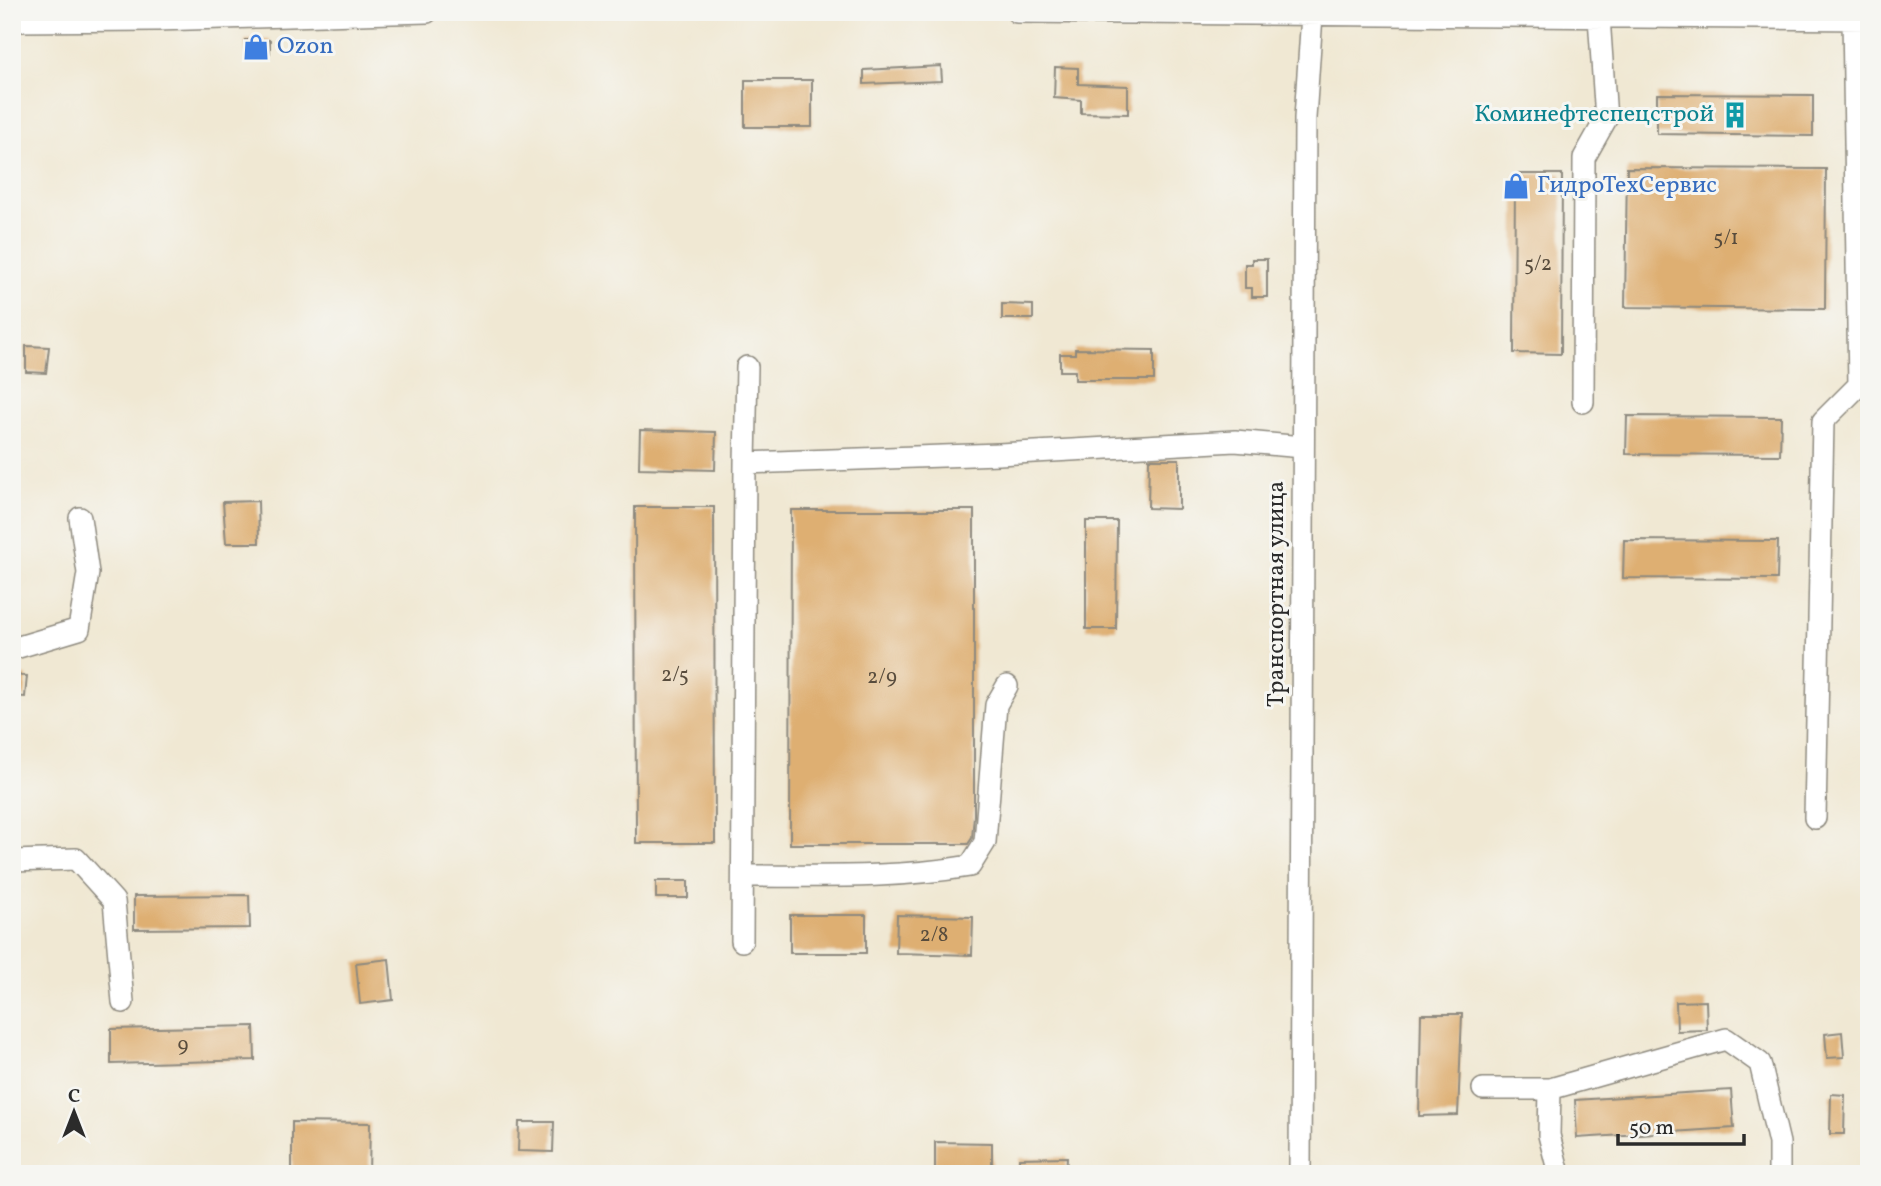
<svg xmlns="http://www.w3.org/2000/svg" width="1881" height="1186" viewBox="0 0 1881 1186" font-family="Vollkorn,serif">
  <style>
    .building { fill: #deaf72 }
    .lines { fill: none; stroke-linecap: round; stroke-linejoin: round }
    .minor-casing { stroke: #8e8a7f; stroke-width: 24 }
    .minor { stroke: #fff; stroke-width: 21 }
    .labels { text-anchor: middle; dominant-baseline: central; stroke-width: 6; stroke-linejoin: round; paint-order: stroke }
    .number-label { font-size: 21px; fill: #584c3d }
    .shop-label { font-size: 24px; fill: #366cbe; stroke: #f6f6f2; text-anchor: start }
    .culture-label { font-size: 24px; fill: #0d838f; stroke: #f6f6f2; text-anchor: end }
    .street-label { font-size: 24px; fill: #2b2b2b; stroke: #f6f6f2 }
  </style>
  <rect width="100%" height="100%" fill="#f6f6f2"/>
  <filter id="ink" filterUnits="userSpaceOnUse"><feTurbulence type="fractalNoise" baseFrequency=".0143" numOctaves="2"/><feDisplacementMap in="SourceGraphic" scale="14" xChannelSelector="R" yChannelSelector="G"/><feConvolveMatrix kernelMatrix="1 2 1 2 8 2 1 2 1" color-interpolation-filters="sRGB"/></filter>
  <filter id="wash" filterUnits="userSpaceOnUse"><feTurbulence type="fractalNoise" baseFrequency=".00686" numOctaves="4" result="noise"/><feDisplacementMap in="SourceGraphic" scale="28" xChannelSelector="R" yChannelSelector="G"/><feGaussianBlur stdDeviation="1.57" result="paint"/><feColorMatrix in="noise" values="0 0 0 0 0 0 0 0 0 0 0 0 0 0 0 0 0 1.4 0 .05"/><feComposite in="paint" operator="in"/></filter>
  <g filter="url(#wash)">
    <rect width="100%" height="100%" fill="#f0e8d3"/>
    <g id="blocks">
      <path class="building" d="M245 40H270V53H245Z
        M941 66 942 81 864 84V70Z
        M1055 67 1078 68V84L1128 86V114L1081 113V100L1054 98Z
        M745 80H812V127H745Z
        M1657 94 1813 95V136L1657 134Z
        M1627 168 1826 169 1825 309 1625 307Z
        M1515 174H1562L1561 354 1514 353Z
        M1252 259H1267V297H1252V288H1245V264H1252Z
        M1002 304 1033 305V319H1002Z
        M26 346 49 347 46 373 26 372Z
        M1075 349 1154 350V380H1075V371H1060V354H1075Z
        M1627 416 1781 417 1780 455 1626 454Z
        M640 430 716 432 715 470 639 468Z
        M1149 459H1179V509L1148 508Z
        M258 501 259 543H226L223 502Z
        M635 507H714L715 843H636Z
        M791 510H974V815L972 838 968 844H790Z
        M1086 521H1117L1116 629H1086Z
        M1624 540 1778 541 1777 579 1623 578Z
        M12 675 27 676 25 697 12 696Z
        M656 881H688V898H656Z
        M249 895 250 928 134 929V896Z
        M790 915H866V953H790Z
        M897 915 973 917 972 955 896 953Z
        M389 959 393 1000 360 1004 356 963Z
        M1706 1001 1707 1030 1677 1031 1676 1002Z
        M1421 1014H1462L1458 1115 1419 1116Z
        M254 1026 255 1060 111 1064V1029Z
        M1842 1032 1844 1057 1827 1058 1825 1034Z
        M1731 1090 1734 1128 1577 1138 1575 1100Z
        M1831 1094 1845 1095 1844 1134H1830Z
        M292 1122 370 1123 369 1174H292Z
        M519 1122H554L553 1152 518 1151Z
        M935 1142 992 1143V1174H935Z
        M1067 1157 1066 1174H1019V1158Z"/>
    </g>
  </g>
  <g filter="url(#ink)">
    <use href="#blocks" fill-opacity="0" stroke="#8e8a7f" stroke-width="2"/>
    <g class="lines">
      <g class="minor-casing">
        <path id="minor" d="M1017 12 1869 19
          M12 21 157 20 427 12
          M747 367 745 463 999 454 1235 441 1303 447
          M1583 402 1584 158 1606 119 1599 17
          M12 649 79 629 88 573 80 518
          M1815 818 1823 421 1859 385 1853 18
          M12 861 76 859 114 901 123 1002
          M743 876C820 876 893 879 970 866L985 842 996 705 1007 686
          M742 941 745 463
          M1483 1089H1550L1726 1039 1760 1063 1779 1143V1174
          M1550 1089 1549 1135 1559 1174
          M1300 1174 1305 118 1312 15"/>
      </g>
      <use href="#minor" class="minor"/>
    </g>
  </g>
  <defs>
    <g id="shop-bare" transform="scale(2.1)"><path d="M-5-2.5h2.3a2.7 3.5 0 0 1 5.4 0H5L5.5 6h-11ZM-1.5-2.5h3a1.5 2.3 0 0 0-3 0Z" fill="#3f7fe0" stroke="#f6f6f2" stroke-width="2.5" paint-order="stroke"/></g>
    <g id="building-bare" transform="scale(2.1)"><path d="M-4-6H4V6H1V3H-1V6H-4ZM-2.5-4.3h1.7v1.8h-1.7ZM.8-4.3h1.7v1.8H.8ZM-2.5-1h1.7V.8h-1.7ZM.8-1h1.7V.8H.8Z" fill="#0f9aa8" stroke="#f6f6f2" stroke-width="2.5" paint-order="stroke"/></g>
  </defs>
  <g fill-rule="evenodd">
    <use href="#shop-bare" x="256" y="47"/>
    <use href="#building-bare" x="1735" y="115"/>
    <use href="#shop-bare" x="1516" y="186"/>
  </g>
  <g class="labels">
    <g class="number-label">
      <text x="1726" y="238">5/1</text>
      <text x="1538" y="264">5/2</text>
      <text x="675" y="675">2/5</text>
      <text x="882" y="677">2/9</text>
      <text x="934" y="935">2/8</text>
      <text x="183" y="1045">9</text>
    </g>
    <g class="shop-label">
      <text x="277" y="47">Ozon</text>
      <text x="1537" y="186">ГидроТехСервис</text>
    </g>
    <g class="culture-label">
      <text x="1714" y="115">Коминефтеспецстрой</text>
    </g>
    <g class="street-label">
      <text transform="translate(1277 594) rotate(-90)">Транспортная улица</text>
    </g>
  </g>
  <rect width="1881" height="1186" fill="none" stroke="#f6f6f2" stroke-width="42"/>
  <g transform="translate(74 1112)" stroke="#f6f6f2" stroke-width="5" paint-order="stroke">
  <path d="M0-5L12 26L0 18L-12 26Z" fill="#2b2b2b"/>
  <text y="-10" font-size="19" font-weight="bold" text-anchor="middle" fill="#2b2b2b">С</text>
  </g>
  <path d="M1618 1134v10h126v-10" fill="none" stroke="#2b2b2b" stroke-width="3.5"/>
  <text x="1629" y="1134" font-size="21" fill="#2b2b2b" stroke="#f6f6f2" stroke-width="5" paint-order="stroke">50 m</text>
</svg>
